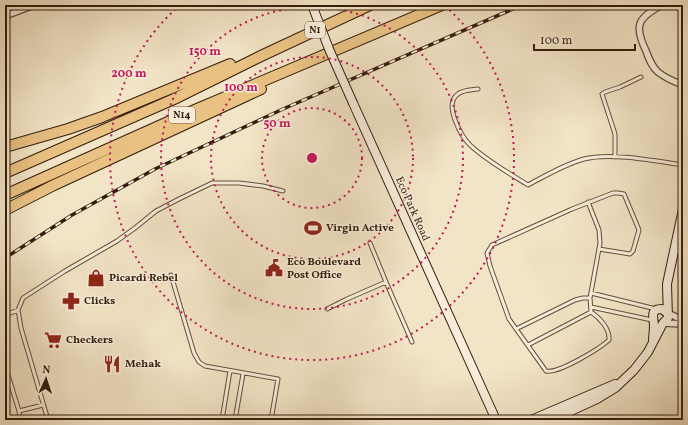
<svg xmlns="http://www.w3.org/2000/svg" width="688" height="425" viewBox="0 0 688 425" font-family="Vollkorn,serif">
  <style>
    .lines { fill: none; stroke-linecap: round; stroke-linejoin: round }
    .lane-casing { stroke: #644f3a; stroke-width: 5 }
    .street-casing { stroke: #644f3a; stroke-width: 8 }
    .secondary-casing { stroke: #341d0c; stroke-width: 10 }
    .highway-casing { stroke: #341d0c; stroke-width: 12 }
    .lane { stroke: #f7edda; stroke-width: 3 }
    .street { stroke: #f7edda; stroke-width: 5.5 }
    .secondary { stroke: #f7edda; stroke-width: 8 }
    .highway { stroke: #e9c283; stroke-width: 10 }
    .rail-casing { stroke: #341d0c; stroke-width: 3.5 }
    .rail { stroke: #f7edda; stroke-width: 2; stroke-dasharray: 6; stroke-linecap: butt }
    .secondary-bridge-casing { stroke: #341d0c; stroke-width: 10; stroke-linecap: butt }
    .secondary-bridge { stroke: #f7edda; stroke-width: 8 }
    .ring { fill: none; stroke: #c2185b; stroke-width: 2; stroke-dasharray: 2 4 }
    .labels { text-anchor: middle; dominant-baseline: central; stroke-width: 3; stroke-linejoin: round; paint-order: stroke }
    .shield { fill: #f7edda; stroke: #6e5b4a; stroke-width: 1 }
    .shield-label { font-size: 10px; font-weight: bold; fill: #341d0c }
    .street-label { font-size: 11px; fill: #341d0c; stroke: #f7edda }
    .poi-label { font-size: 11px; font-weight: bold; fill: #341d0c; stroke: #f7edda; text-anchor: start }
    .centre { fill: #c2185b; stroke: #f7edda; stroke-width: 2 }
    .ring-label { font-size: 12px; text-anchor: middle; font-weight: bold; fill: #c2185b; stroke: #f7edda; stroke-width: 3; stroke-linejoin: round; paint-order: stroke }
  </style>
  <rect width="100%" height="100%" fill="#f2e4c6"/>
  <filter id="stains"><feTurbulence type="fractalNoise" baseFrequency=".005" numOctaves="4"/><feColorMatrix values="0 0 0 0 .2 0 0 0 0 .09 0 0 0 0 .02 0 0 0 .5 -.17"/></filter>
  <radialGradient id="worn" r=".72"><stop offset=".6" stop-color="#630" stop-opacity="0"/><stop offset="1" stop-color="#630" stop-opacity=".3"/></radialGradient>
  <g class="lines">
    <g class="lane-casing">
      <path id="lane" d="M478 89C472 90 463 90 458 94 443 104 461 136 470 145 487 161 509 173 528 185 545 176 565 164 584 159 610 152 656 161 683 165
        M615 157V134L602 94 605 92 620 87 641 77
        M370 243 386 282 412 342
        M171 275 194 353 199 362 205 366 278 379 271 420
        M591 293 656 309
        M591 307 652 320
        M327 309 347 299 386 282
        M591 312C600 318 610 329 609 340 599 349 558 374 546 371L509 319 490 266 487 253 492 245 572 209 613 193H618L624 194 639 230 633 251 630 254 599 249
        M5 315 18 310
        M516 329 575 300 583 298H590
        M528 345 591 312 590 298 600 243 599 230 588 202
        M5 365 19 411 20 420
        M19 411 43 405
        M48 420 21 328 18 310 23 298 65 271 117 241 135 228 156 211 179 199 212 183H239L263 186 283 191
        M222 420 230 371
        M235 420 243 374"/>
    </g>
    <g class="street-casing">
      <path id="street" d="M662 5C637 18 634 26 646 51 649 59 652 67 658 72 665 78 675 82 683 85
        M5 16 34 5
        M667 313 683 320
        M663 323 683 324"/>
    </g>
    <g class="secondary-casing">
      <path id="secondary" d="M353 103 496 420
        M653 340C653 336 654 331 654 326 654 318 649 309 662 309L667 313
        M531 420 615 384
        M551 420 597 399 615 388 634 370 648 352 663 323 668 318 667 284 683 209"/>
    </g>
    <g class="highway-casing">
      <path id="highway" d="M5 147 68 129 102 117 230 64
        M5 173 174 99 261 56 370 5
        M5 195 197 109 442 5
        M5 210 54 185 261 89"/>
    </g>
    <use href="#lane" class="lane"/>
    <use href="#street" class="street"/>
    <use href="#secondary" class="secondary"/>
    <use href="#highway" class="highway"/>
    <g class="rail-casing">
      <path id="rail" d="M5 258 72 215 155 169 283 109 522 5"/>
    </g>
    <use href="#rail" class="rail"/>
    <g class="secondary-bridge-casing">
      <path id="secondary-bridge" d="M312 5 329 49 353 103"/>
    </g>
    <use href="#secondary-bridge" class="secondary-bridge"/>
  </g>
  <g class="ring">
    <circle cx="312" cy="158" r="50"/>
    <circle cx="312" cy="158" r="101"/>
    <circle cx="312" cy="158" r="151"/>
    <path d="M445 6A202 202 0 1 1 179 6"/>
  </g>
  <defs>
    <g id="stadium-bare" transform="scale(1.38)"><path d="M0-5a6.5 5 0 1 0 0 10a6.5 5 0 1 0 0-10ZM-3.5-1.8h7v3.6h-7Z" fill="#8f2418" stroke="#f7edda" stroke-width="2.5" paint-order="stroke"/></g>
    <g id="civic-bare" transform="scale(1.38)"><path d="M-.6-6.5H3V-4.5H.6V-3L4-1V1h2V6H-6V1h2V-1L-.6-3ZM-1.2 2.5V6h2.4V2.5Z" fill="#8f2418" stroke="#f7edda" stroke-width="2.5" paint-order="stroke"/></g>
    <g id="shop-bare" transform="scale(1.38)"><path d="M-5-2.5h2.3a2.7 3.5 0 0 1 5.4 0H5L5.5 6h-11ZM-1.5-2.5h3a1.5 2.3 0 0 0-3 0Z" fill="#8f2418" stroke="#f7edda" stroke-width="2.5" paint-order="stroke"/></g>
    <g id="pharmacy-bare" transform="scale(1.38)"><path d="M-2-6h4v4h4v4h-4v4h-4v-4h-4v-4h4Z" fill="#8f2418" stroke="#f7edda" stroke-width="2.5" paint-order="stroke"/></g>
    <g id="supermarket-bare" transform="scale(1.38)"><path d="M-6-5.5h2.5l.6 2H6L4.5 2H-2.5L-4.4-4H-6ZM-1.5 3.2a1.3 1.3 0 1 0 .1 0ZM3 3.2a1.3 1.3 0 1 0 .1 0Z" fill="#8f2418" stroke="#f7edda" stroke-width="2.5" paint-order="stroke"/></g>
    <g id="restaurant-bare" transform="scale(1.38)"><path d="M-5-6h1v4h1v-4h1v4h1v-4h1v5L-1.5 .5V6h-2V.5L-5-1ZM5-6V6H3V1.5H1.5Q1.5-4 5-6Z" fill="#8f2418" stroke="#f7edda" stroke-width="2.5" paint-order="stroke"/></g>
  </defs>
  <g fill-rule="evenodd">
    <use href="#stadium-bare" x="313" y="228"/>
    <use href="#civic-bare" x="274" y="268"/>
    <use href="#shop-bare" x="96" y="278"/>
    <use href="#pharmacy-bare" x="71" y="301"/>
    <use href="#supermarket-bare" x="53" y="340"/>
    <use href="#restaurant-bare" x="112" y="364"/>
  </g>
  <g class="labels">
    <g class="shield">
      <rect x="305" y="22" width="20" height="16" rx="3"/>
      <rect x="169" y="107" width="26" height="16" rx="3"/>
    </g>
    <g class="shield-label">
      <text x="315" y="30">N1</text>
      <text x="182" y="115">N14</text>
    </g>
    <g class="street-label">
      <text transform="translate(412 209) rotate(66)">Eco Park Road</text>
    </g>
    <g class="poi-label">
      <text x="326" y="228">Virgin Active</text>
      <text x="287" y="262">Eco Boulevard<tspan x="287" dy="13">Post Office</tspan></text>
      <text x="109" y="278">Picardi Rebel</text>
      <text x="84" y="301">Clicks</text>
      <text x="66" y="340">Checkers</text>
      <text x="125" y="364">Mehak</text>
    </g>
  </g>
  <circle cx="312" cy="158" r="6" class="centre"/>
  <g class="ring-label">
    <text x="205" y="55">150 m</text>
    <text x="129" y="77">200 m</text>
    <text x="241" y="91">100 m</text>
    <text x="277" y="127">50 m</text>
  </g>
  <rect width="688" height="425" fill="none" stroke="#f2e4c6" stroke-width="20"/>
  <rect x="6" y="6" width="676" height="413" fill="none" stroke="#341d0c" stroke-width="2"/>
  <rect x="10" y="10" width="668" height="405" fill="none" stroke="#341d0c"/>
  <g transform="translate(46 379) rotate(3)" stroke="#f7edda" stroke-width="3" paint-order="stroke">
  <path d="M0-3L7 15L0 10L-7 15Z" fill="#341d0c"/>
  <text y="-6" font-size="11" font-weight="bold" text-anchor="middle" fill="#341d0c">N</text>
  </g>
  <path d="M534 44v6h101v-6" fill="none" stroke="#341d0c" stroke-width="2"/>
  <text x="540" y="44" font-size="12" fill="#341d0c" stroke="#f7edda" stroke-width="3" paint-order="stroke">100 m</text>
  <rect width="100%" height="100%" filter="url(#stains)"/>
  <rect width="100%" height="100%" fill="url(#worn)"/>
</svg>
